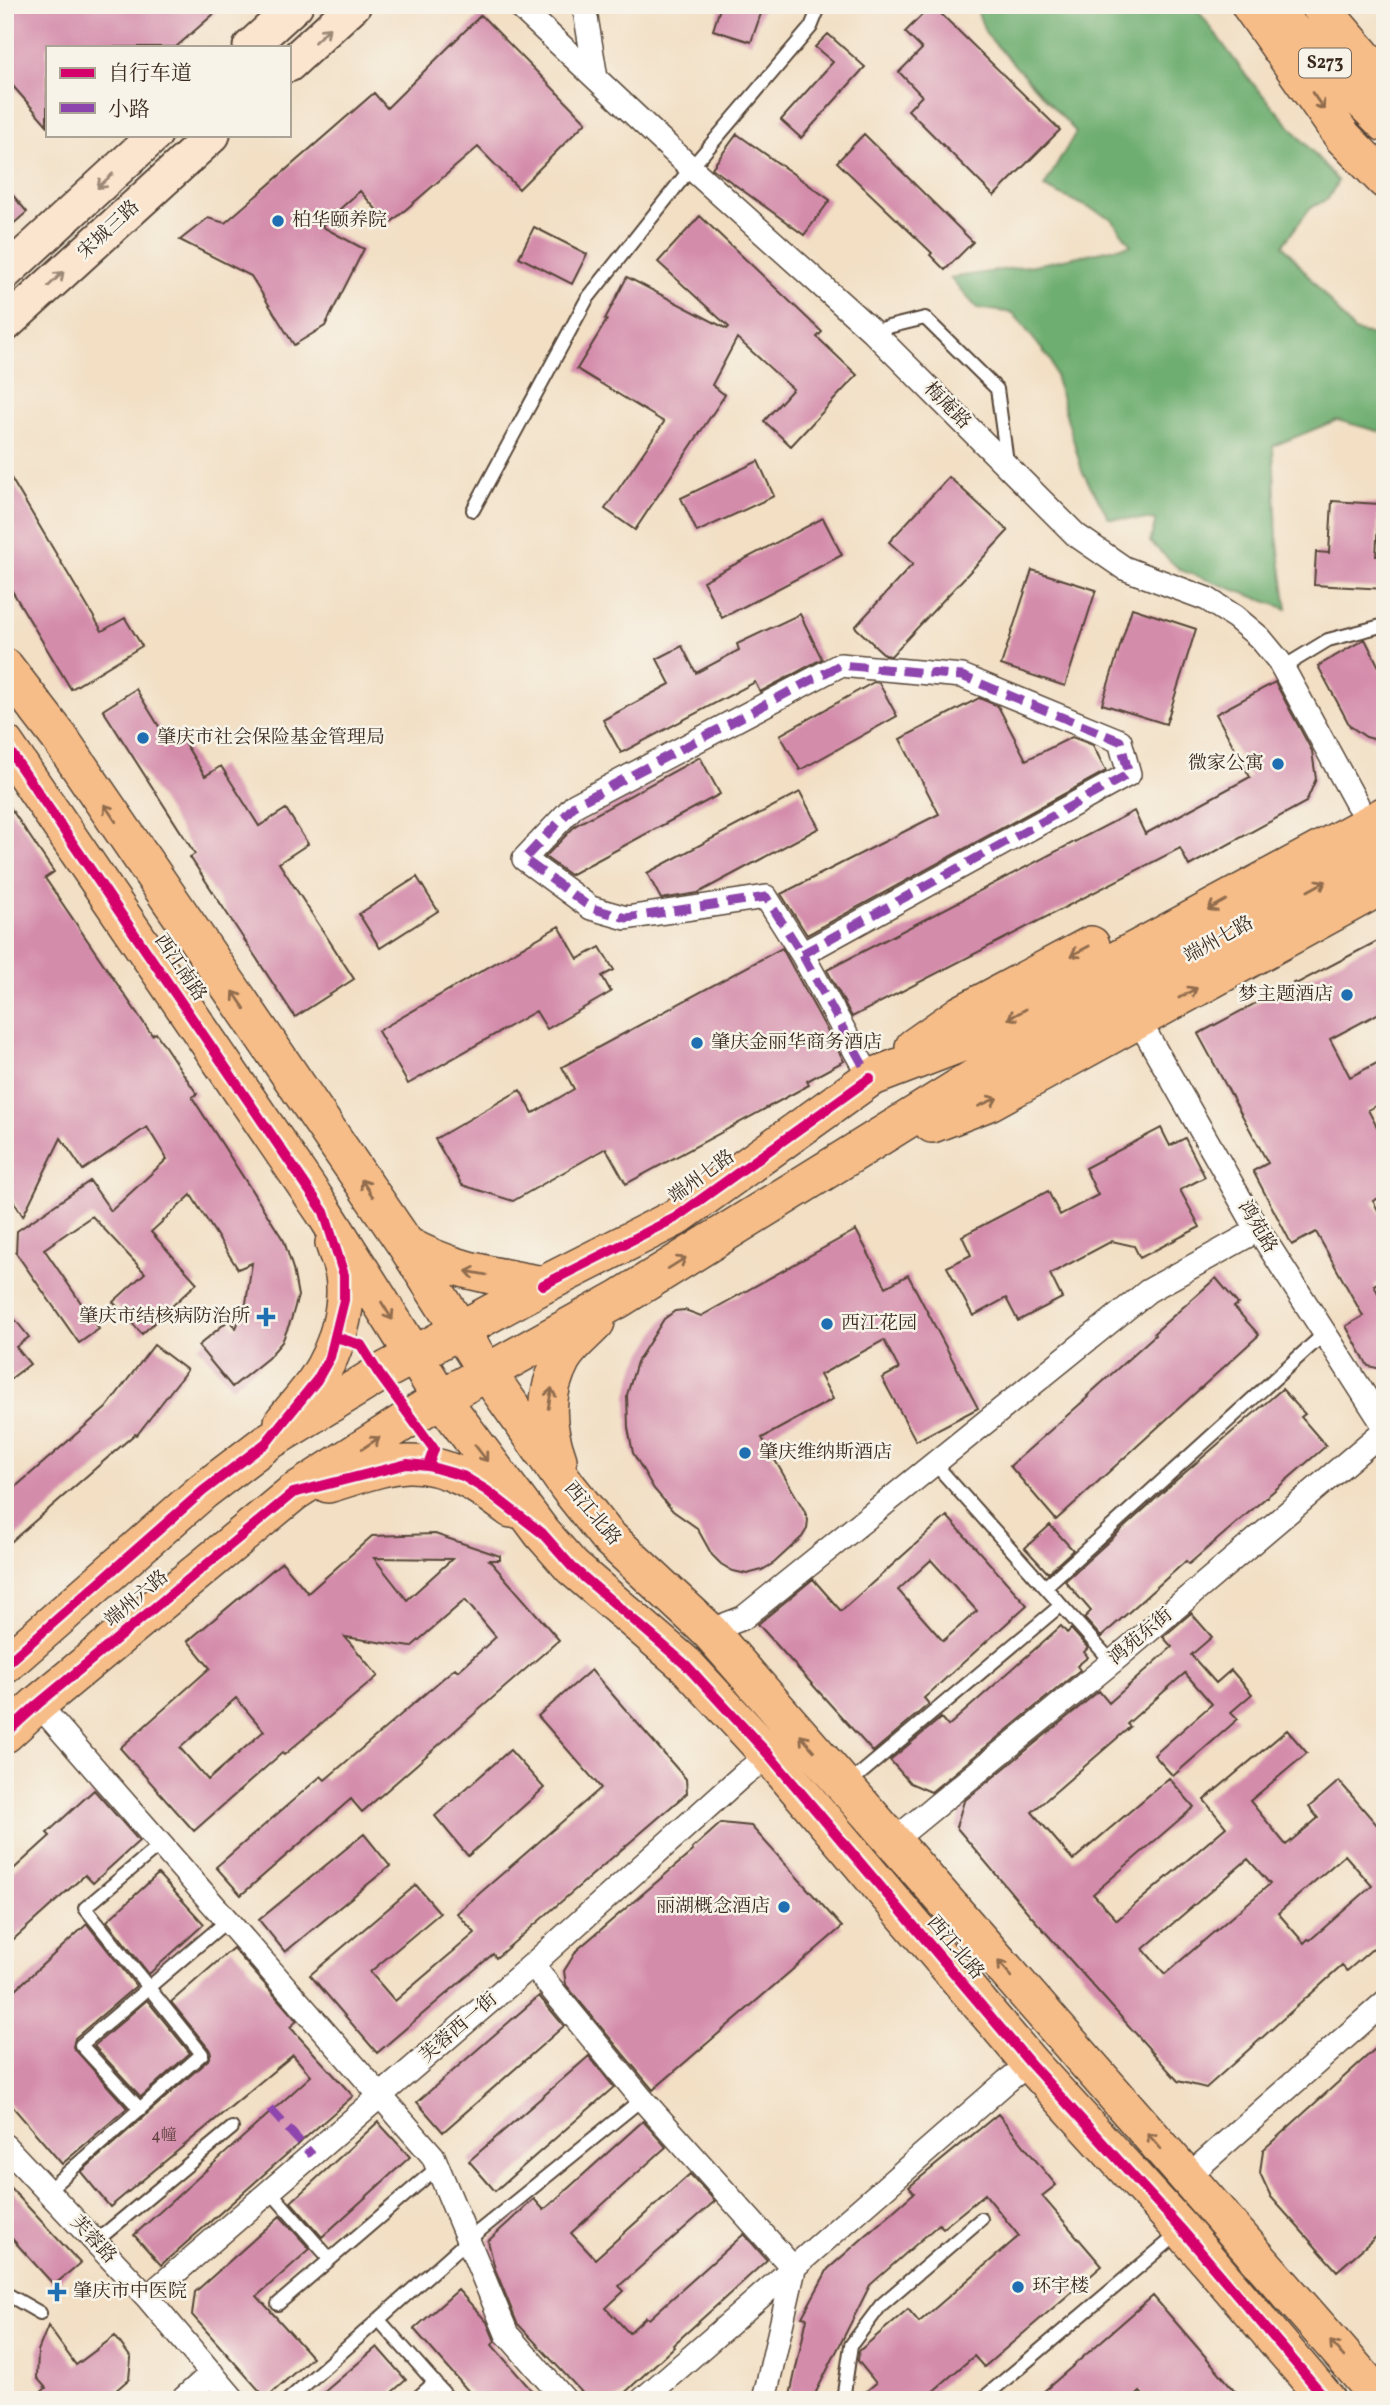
<svg xmlns="http://www.w3.org/2000/svg" width="1390" height="2405" viewBox="0 0 1390 2405" font-family="Vollkorn,'Noto Serif SC',serif">
  <style>
    .forest { fill: #6eae71; stroke: #546c48; stroke-width: 2 }
    .building { fill: #d48cab; fill-rule: evenodd }
    .lines { fill: none; stroke-linecap: round; stroke-linejoin: round }
    .service-casing { stroke: #564537; stroke-width: 16 }
    .minor-casing { stroke: #564537; stroke-width: 26 }
    .secondary-casing { stroke: #564537; stroke-width: 37 }
    .primary-casing { stroke: #564537; stroke-width: 40 }
    .service { stroke: #fff; stroke-width: 12 }
    .minor { stroke: #fff; stroke-width: 23 }
    .secondary { stroke: #fce5cf; stroke-width: 33 }
    .primary { stroke: #f7bd88; stroke-width: 37 }
    .quiet { stroke: #8e44ad; stroke-width: 9; stroke-dasharray: 18 9; stroke-linecap: butt }
    .cycleway-casing { stroke: #f7f3e8; stroke-width: 15 }
    .cycleway { stroke: #d6006c; stroke-width: 10 }
    .oneway { stroke: #9c8876 }
    .oneway2 { stroke: #906c4e }
    .poi-dot { fill: #1f6fb2; stroke: #f7f3e8; stroke-width: 2.5 }
    .labels { text-anchor: middle; dominant-baseline: central; stroke-width: 5; stroke-linejoin: round; paint-order: stroke }
    .number-label { font-size: 16px; fill: #614241 }
    .shield { fill: #f7f3e8; stroke: #73665b; stroke-width: 2 }
    .shield-label { font-size: 18px; font-weight: bold; fill: #3b2a1e }
    .poi-label { font-size: 19px; fill: #3b2a1e; stroke: #f7f3e8; text-anchor: start }
    .street-label { font-size: 19px; fill: #3b2a1e; stroke: #f7f3e8 }
  </style>
  <rect width="100%" height="100%" fill="#f7f3e8"/>
  <filter id="ink" filterUnits="userSpaceOnUse"><feTurbulence type="fractalNoise" baseFrequency=".0143" numOctaves="2"/><feDisplacementMap in="SourceGraphic" scale="14" xChannelSelector="R" yChannelSelector="G"/><feConvolveMatrix kernelMatrix="1 2 1 2 8 2 1 2 1" color-interpolation-filters="sRGB"/></filter>
  <filter id="wash" filterUnits="userSpaceOnUse"><feTurbulence type="fractalNoise" baseFrequency=".00686" numOctaves="4" result="noise"/><feDisplacementMap in="SourceGraphic" scale="28" xChannelSelector="R" yChannelSelector="G"/><feGaussianBlur stdDeviation="1.57" result="paint"/><feColorMatrix in="noise" values="0 0 0 0 0 0 0 0 0 0 0 0 0 0 0 0 0 1.4 0 .05"/><feComposite in="paint" operator="in"/></filter>
  <g filter="url(#wash)">
    <rect width="100%" height="100%" fill="#f2dfc4"/>
    <path class="forest" d="M975 5H1194L1248 78 1338 181 1328 199 1310 208 1283 245 1354 331 1385 338V433L1337 420 1273 446 1277 537 1287 609 1180 570 1150 542 1156 520 1109 518 1082 471 1051 361 1013 313 977 308 950 278 1040 264 1131 245 1111 218 1044 187 1076 132 986 34Z"/>
    <g id="blocks">
      <path class="building" d="M16 5H224L176 47H47V125L5 77V22Z
        M721 5H764L751 42 713 30Z
        M932 5 1060 130 994 196 908 110 922 96 899 72 922 49 905 32Z
        M481 15 586 122 519 189 478 147 389 224 360 191 321 226 364 249 325 326 294 345 251 276 180 240 208 218 225 223 374 93 387 108Z
        M828 34 865 67 801 138 781 120 833 62 815 47Z
        M737 134 830 200 804 235 712 168Z
        M864 134 973 242 945 270 930 255 932 253 837 162Z
        M5 186 27 212 5 231Z
        M700 216 822 332 817 337 857 375 791 446 764 421 793 389 737 338 712 385 725 395 635 530 605 509 664 422 577 369 607 320 605 319 627 277 727 329 729 327 658 262Z
        M534 227 587 254 572 284 519 257Z
        M758 461 774 496 697 532 681 498Z
        M5 468 102 631 125 618 142 646 71 689 5 579Z
        M949 477 1008 531 891 656 885 655 855 627 913 564 889 542Z
        M1332 501 1379 504 1376 556H1385V589L1314 585 1316 552 1329 553Z
        M823 518 842 555 722 618 703 581Z
        M1032 570 1096 590 1065 686 1001 665Z
        M1132 608 1196 629 1166 724 1102 704Z
        M800 614 822 659 760 692 755 682 621 753 603 720 670 684 657 659 682 646 696 673 739 650 737 644Z
        M1365 639 1385 679V742L1366 737 1350 726 1318 666Z
        M874 682 879 683 897 716 800 770 780 735Z
        M1275 682 1312 751 1316 779 1306 802 1189 866 1180 848 852 1017 827 970 1134 811 1145 834 1250 777 1216 714Z
        M136 689 168 741 179 734 205 776 221 766 259 826 286 809 308 844 279 863 354 979 295 1017 190 857 195 854 103 710Z
        M979 698 998 706 1026 760 1072 737 1093 745 1106 771 807 935 781 894 939 814 900 739Z
        M700 757 720 794 570 875 545 857 576 825Z
        M800 792 819 828 698 893 661 899 647 873Z
        M5 800 54 872 45 878 152 1035 156 1033 197 1094 192 1097 284 1241 293 1269 298 1296 291 1320 282 1342 268 1358 232 1387 198 1346 229 1320 236 1328 246 1303 252 1263 238 1269 191 1195 151 1232 197 1283 142 1334 113 1302 145 1273 92 1216 44 1249 99 1329 79 1343 16 1253 17 1231 90 1181 111 1211 167 1159 147 1127 83 1170 61 1138 23 1216 5 1188Z
        M417 877 438 911 380 948 359 914Z
        M559 926 578 959 600 947 614 970 602 976 611 992 547 1029 536 1011 408 1084 378 1031Z
        M1385 937V1010L1330 1039 1350 1077 1385 1059V1101L1368 1110 1385 1142V1195L1373 1201 1385 1223V1279L1374 1285 1385 1307V1370L1368 1366 1346 1326 1363 1316 1316 1232 1292 1245 1253 1171 1268 1163 1198 1034 1295 982 1296 984Z
        M782 948 844 1061 807 1081 809 1085 626 1184 606 1148 513 1201 462 1185 435 1139 520 1090 533 1113 574 1089 562 1067Z
        M1161 1128 1170 1146 1185 1138 1205 1177 1180 1190 1200 1227 1140 1258 1134 1246 1112 1241 1050 1274 1062 1298 1018 1321 1006 1298 973 1316 947 1267 971 1255 962 1236 1048 1191 1060 1215 1098 1195 1085 1168Z
        M856 1230 886 1287 908 1275 978 1408 916 1441 882 1378 899 1369 884 1340 820 1375 833 1399 762 1438 804 1510 808 1520 807 1529 802 1537 774 1563 762 1570 747 1574 733 1571 721 1564 712 1555 697 1528 673 1511 654 1489 633 1453 628 1428 627 1395 637 1362 664 1319 675 1311 685 1310 701 1316Z
        M1216 1278 1238 1304 1234 1307 1259 1335 1056 1520 1010 1466 1088 1397 1087 1396 1155 1335 1154 1333Z
        M5 1307 29 1337 16 1347 30 1364 5 1383Z
        M154 1345 187 1370 137 1435 135 1434 5 1547V1496L106 1408Z
        M1282 1389 1305 1414 1301 1417 1326 1446 1189 1564 1186 1561 1101 1637 1084 1618 1091 1611 1065 1581 1174 1482Z
        M947 1516 1027 1605 924 1698 929 1704 873 1752 758 1624 813 1579 841 1611ZM931 1560 977 1611 943 1641 898 1590Z
        M1050 1525 1073 1550 1048 1573 1025 1548Z
        M435 1534 500 1556V1560H489L559 1640 362 1812 351 1799 241 1895 216 1867 321 1776 325 1780 455 1668 458 1671 496 1637 465 1600 411 1647 345 1637 378 1676 284 1755 282 1753 194 1831 120 1748 210 1668 188 1641 282 1562 308 1593 372 1536ZM374 1558 452 1559 407 1600ZM236 1698 264 1731 208 1780 180 1748Z
        M1191 1613 1212 1637 1191 1655 1216 1683 1231 1670 1252 1694 1231 1712 1238 1719 1173 1776 1154 1755 1212 1704 1185 1673 1127 1724 1130 1727 1032 1812 1073 1860 1169 1778 1194 1807 1093 1894 1117 1920 1226 1827 1204 1800 1287 1730 1307 1753 1250 1801 1286 1845 1318 1818 1309 1807 1339 1781 1385 1834V1938L1347 1971 1342 1966 1206 2088 1178 2081 1031 1916 956 1827 964 1801 1099 1691 1109 1703 1172 1647 1163 1637ZM1345 1855 1372 1886 1310 1940 1308 1939 1304 1943 1278 1913ZM1248 1859 1270 1884 1165 1974 1143 1949Z
        M1061 1626 1067 1633 1071 1629 1088 1648 1084 1652 1088 1657 1077 1666 1080 1670 931 1792 910 1783 890 1760 941 1718 948 1726Z
        M591 1670 686 1779 687 1793 496 1958 493 1954 377 2053 310 1975 416 1885 440 1913 370 1972 395 2001 475 1933 457 1913 601 1788 538 1716Z
        M510 1750 544 1788 468 1856 435 1816Z
        M94 1790 139 1841 93 1883 85 1875 5 1947V1877L50 1836 47 1833Z
        M721 1823 751 1826 842 1927 653 2090 566 1985 564 1971 577 1950 693 1851 692 1849Z
        M364 1834 390 1866 285 1952 259 1920Z
        M158 1874 204 1924 149 1974 107 1921Z
        M87 1924 136 1986 75 2038 73 2047 127 2108 62 2164 5 2098V1977L16 1989Z
        M233 1948 297 2021 290 2027 353 2096 161 2265 134 2235 311 2076 293 2055 110 2207 81 2172 208 2060 211 2053 209 2049 171 2002Z
        M539 1996 564 2026 443 2132 417 2102Z
        M147 2000 190 2053 141 2097 94 2046Z
        M1385 2040V2229L1337 2271 1271 2197 1260 2173 1263 2150Z
        M589 2056 614 2087 495 2191 469 2161Z
        M998 2114 1056 2185 1042 2196 1102 2266 984 2367 974 2356 923 2400H856L876 2383 858 2361 859 2351 908 2309 919 2322 1019 2236 985 2194 943 2228 939 2224 870 2285 812 2400H789L807 2318 802 2317 828 2269 914 2193 909 2187Z
        M643 2121 666 2147 571 2233 595 2259 690 2174 715 2201 619 2286 624 2291 606 2308 629 2333 646 2317 649 2319 744 2234 767 2260 673 2345 674 2347 617 2400H589L517 2323 495 2269 488 2241 534 2199 544 2210Z
        M378 2122 410 2157 322 2237 291 2202Z
        M5 2182 80 2263 54 2285 5 2231Z
        M280 2216 310 2249 257 2296 312 2357 266 2398 192 2315 195 2292Z
        M458 2290 487 2322 495 2341 492 2345 540 2400H476L414 2329Z
        M1153 2296 1243 2400H1147L1140 2392 1132 2400H1034Z
        M48 2326 76 2365 115 2336 131 2358 129 2379 105 2400H32L46 2388 37 2378 38 2351Z
        M377 2347 406 2380 383 2400H315Z"/>
    </g>
  </g>
  <g filter="url(#ink)">
    <use href="#blocks" fill-opacity="0" stroke="#564537" stroke-width="2"/>
    <g class="lines">
      <g class="service-casing">
        <path id="service" d="M872 331 925 318 997 389 1007 462
          M473 510 587 299 691 168 811 27 820 5
          M1282 668 1328 640 1385 625
          M935 1464 1112 1662
          M1045 1587 1325 1333
          M847 1785 1061 1605
          M140 2109 81 2045 228 1920
          M47 2191 202 2054 85 1908 161 1844
          M270 2191 330 2259
          M95 2242 232 2128
          M5 2293 40 2313
          M278 2304 438 2167
          M378 2319 450 2400
          M288 2400 468 2240 642 2099
          M415 2400 435 2382
          M843 2400 851 2345 881 2305 981 2219
          M981 2400 1179 2233"/>
      </g>
      <g class="minor-casing">
        <path id="minor" d="M518 5 691 168 872 331 1076 535 1124 568 1207 599 1235 617 1260 638 1279 661 1357 804
          M584 5 596 78
          M802 954 1129 774 1120 741 962 676 840 665 575 805 524 859 591 908 626 918 766 897 802 954 870 1078
          M1139 1021 1252 1220 1385 1427
          M709 1631 743 1618 1148 1291 1258 1230
          M38 1704 433 2156 507 2334 565 2400
          M893 1841 1112 1662 1385 1430
          M532 1965 642 2099 794 2269 764 2400
          M5 2146 147 2297 234 2400
          M1186 2178 1385 2002
          M147 2297 532 1965 744 1774 769 1755
          M182 2400 212 2373
          M642 2400 1007 2081 1030 2063"/>
      </g>
      <g class="secondary-casing">
        <path id="secondary" d="M250 47 296 5
          M289 65 354 5
          M5 273 155 135
          M5 325 213 135"/>
      </g>
      <g class="primary-casing">
        <path id="primary" d="M1250 5 1343 137 1385 180
          M1319 5 1385 82
          M1284 23 1385 123
          M5 667 59 737 406 1245 486 1371 568 1487 607 1536 709 1631 1382 2400
          M5 744 324 1212 441 1398 542 1533 572 1567 686 1665 769 1755 1030 2063 1182 2230 1327 2400
          M914 1047 961 1014 1091 945
          M932 1124 989 1102 1385 884
          M406 1245C454 1271 490 1275 543 1285
          M283 1422C294 1408 307 1394 317 1379 336 1351 349 1309 344 1275 342 1264 337 1253 334 1243
          M558 1460C545 1424 544 1393 562 1359 570 1345 586 1333 596 1322
          M328 1484C353 1477 382 1465 408 1464 448 1463 481 1486 511 1509
          M5 1665 203 1491 266 1443 379 1374 543 1285 675 1218 870 1078 967 1041 1385 815
          M5 1734 38 1704 293 1493 441 1398 619 1299 979 1075 1131 987 1385 849"/>
      </g>
      <use href="#service" class="service"/>
      <use href="#minor" class="minor"/>
      <use href="#secondary" class="secondary"/>
      <use href="#primary" class="primary"/>
      <path class="quiet" d="M802 954 1129 774 1120 741 962 676 840 665 575 805 524 859 591 908 626 918 766 897 802 954 870 1078
        M270 2109 312 2155"/>
      <g class="cycleway-casing">
        <path id="cycleway" d="M5 744 324 1212 344 1275V1300L330 1357 317 1380 266 1443 203 1491 5 1665
          M543 1285 675 1218 870 1078
          M336 1337 361 1345 379 1374 434 1449 428 1466
          M5 1734 38 1704 293 1493 407 1464 428 1466 463 1476 486 1490 542 1533 572 1567 686 1665 769 1755 1030 2063 1182 2230 1327 2400"/>
      </g>
      <use href="#cycleway" class="cycleway"/>
    </g>
    <defs><path id="oneway-shaft" d="M-6 0H5M1.5-3L5.5 0L1.5 3" fill="none" stroke-width="1.6" stroke-linecap="round" stroke-linejoin="round" transform="scale(1.75)"/></defs>
    <g class="oneway">
      <use href="#oneway-shaft" transform="translate(322 35) rotate(-43)"/>
      <use href="#oneway-shaft" transform="translate(105 181) rotate(137)"/>
      <use href="#oneway-shaft" transform="translate(56 279) rotate(-43)"/>
    </g>
    <g class="oneway2">
      <use href="#oneway-shaft" transform="translate(1318 101) rotate(55)"/>
      <use href="#oneway-shaft" transform="translate(110 813) rotate(-124)"/>
      <use href="#oneway-shaft" transform="translate(1317 886) rotate(-29)"/>
      <use href="#oneway-shaft" transform="translate(1217 905) rotate(151)"/>
      <use href="#oneway-shaft" transform="translate(1080 951) rotate(152)"/>
      <use href="#oneway-shaft" transform="translate(1188 993) rotate(-29)"/>
      <use href="#oneway-shaft" transform="translate(239 1000) rotate(-124)"/>
      <use href="#oneway-shaft" transform="translate(1017 1014) rotate(151)"/>
      <use href="#oneway-shaft" transform="translate(988 1102) rotate(-24)"/>
      <use href="#oneway-shaft" transform="translate(367 1188) rotate(-124)"/>
      <use href="#oneway-shaft" transform="translate(677 1263) rotate(-32)"/>
      <use href="#oneway-shaft" transform="translate(476 1273) rotate(-170)"/>
      <use href="#oneway-shaft" transform="translate(387 1311) rotate(58)"/>
      <use href="#oneway-shaft" transform="translate(550 1398) rotate(-80)"/>
      <use href="#oneway-shaft" transform="translate(371 1443) rotate(-33)"/>
      <use href="#oneway-shaft" transform="translate(481 1453) rotate(53)"/>
      <use href="#oneway-shaft" transform="translate(807 1743) rotate(-131)"/>
      <use href="#oneway-shaft" transform="translate(1005 1969) rotate(-131)"/>
      <use href="#oneway-shaft" transform="translate(1154 2141) rotate(-131)"/>
      <use href="#oneway-shaft" transform="translate(1337 2349) rotate(-131)"/>
    </g>
  </g>
  <g class="poi-dot">
    <circle cx="278" cy="221" r="7"/>
    <circle cx="143" cy="738" r="7"/>
    <circle cx="1278" cy="764" r="7"/>
    <circle cx="1347" cy="995" r="7"/>
    <circle cx="697" cy="1043" r="7"/>
    <path d="M262.5 1306.5h7v7h7v7h-7v7h-7v-7h-7v-7h7z"/>
    <circle cx="827" cy="1324" r="7"/>
    <circle cx="745" cy="1453" r="7"/>
    <circle cx="784" cy="1907" r="7"/>
    <circle cx="1018" cy="2287" r="7"/>
    <path d="M53.5 2281.5h7v7h7v7h-7v7h-7v-7h-7v-7h7z"/>
  </g>
  <g class="labels">
    <g class="number-label">
      <text x="164" y="2136">4幢</text>
    </g>
    <rect class="shield" x="1299" y="48.5" width="52" height="29" rx="5"/>
    <g class="shield-label">
      <text x="1325" y="63">S273</text>
    </g>
    <g class="poi-label">
      <text x="292" y="221">柏华颐养院</text>
      <text x="157" y="738">肇庆市社会保险基金管理局</text>
      <text x="1264" y="764" text-anchor="end">微家公寓</text>
      <text x="1333" y="995" text-anchor="end">梦主题酒店</text>
      <text x="711" y="1043">肇庆金丽华商务酒店</text>
      <text x="250" y="1317" text-anchor="end">肇庆市结核病防治所</text>
      <text x="841" y="1324">西江花园</text>
      <text x="759" y="1453">肇庆维纳斯酒店</text>
      <text x="770" y="1907" text-anchor="end">丽湖概念酒店</text>
      <text x="1032" y="2287">环宇楼</text>
      <text x="73" y="2292">肇庆市中医院</text>
    </g>
    <g class="street-label">
      <text transform="translate(109 230) rotate(-43)">宋城三路</text>
      <text transform="translate(947 406) rotate(45)">梅庵路</text>
      <text transform="translate(1219 940) rotate(-29)">端州七路</text>
      <text transform="translate(180 968) rotate(56)">西江南路</text>
      <text transform="translate(702 1177) rotate(-36)">端州七路</text>
      <text transform="translate(1257 1227) rotate(59)">鸿苑路</text>
      <text transform="translate(592 1514) rotate(50)">西江北路</text>
      <text transform="translate(137 1599) rotate(-40)">端州六路</text>
      <text transform="translate(1141 1637) rotate(-40)">鸿苑东街</text>
      <text transform="translate(955 1948) rotate(50)">西江北路</text>
      <text transform="translate(459 2028) rotate(-41)">芙蓉西一街</text>
      <text transform="translate(93 2240) rotate(47)">芙蓉路</text>
    </g>
  </g>
  <rect width="1390" height="2405" fill="none" stroke="#f7f3e8" stroke-width="28"/>
  <rect x="46" y="46" width="245" height="91" fill="#f7f3e8" stroke="#aca397" stroke-width="2"/>
  <rect x="60" y="68" width="35" height="10" fill="#d6006c" stroke="#aca397" stroke-width="2"/>
  <text x="108" y="80" font-size="21" fill="#3b2a1e">自行车道</text>
  <rect x="60" y="103" width="35" height="10" fill="#8e44ad" stroke="#aca397" stroke-width="2"/>
  <text x="108" y="116" font-size="21" fill="#3b2a1e">小路</text>
</svg>
